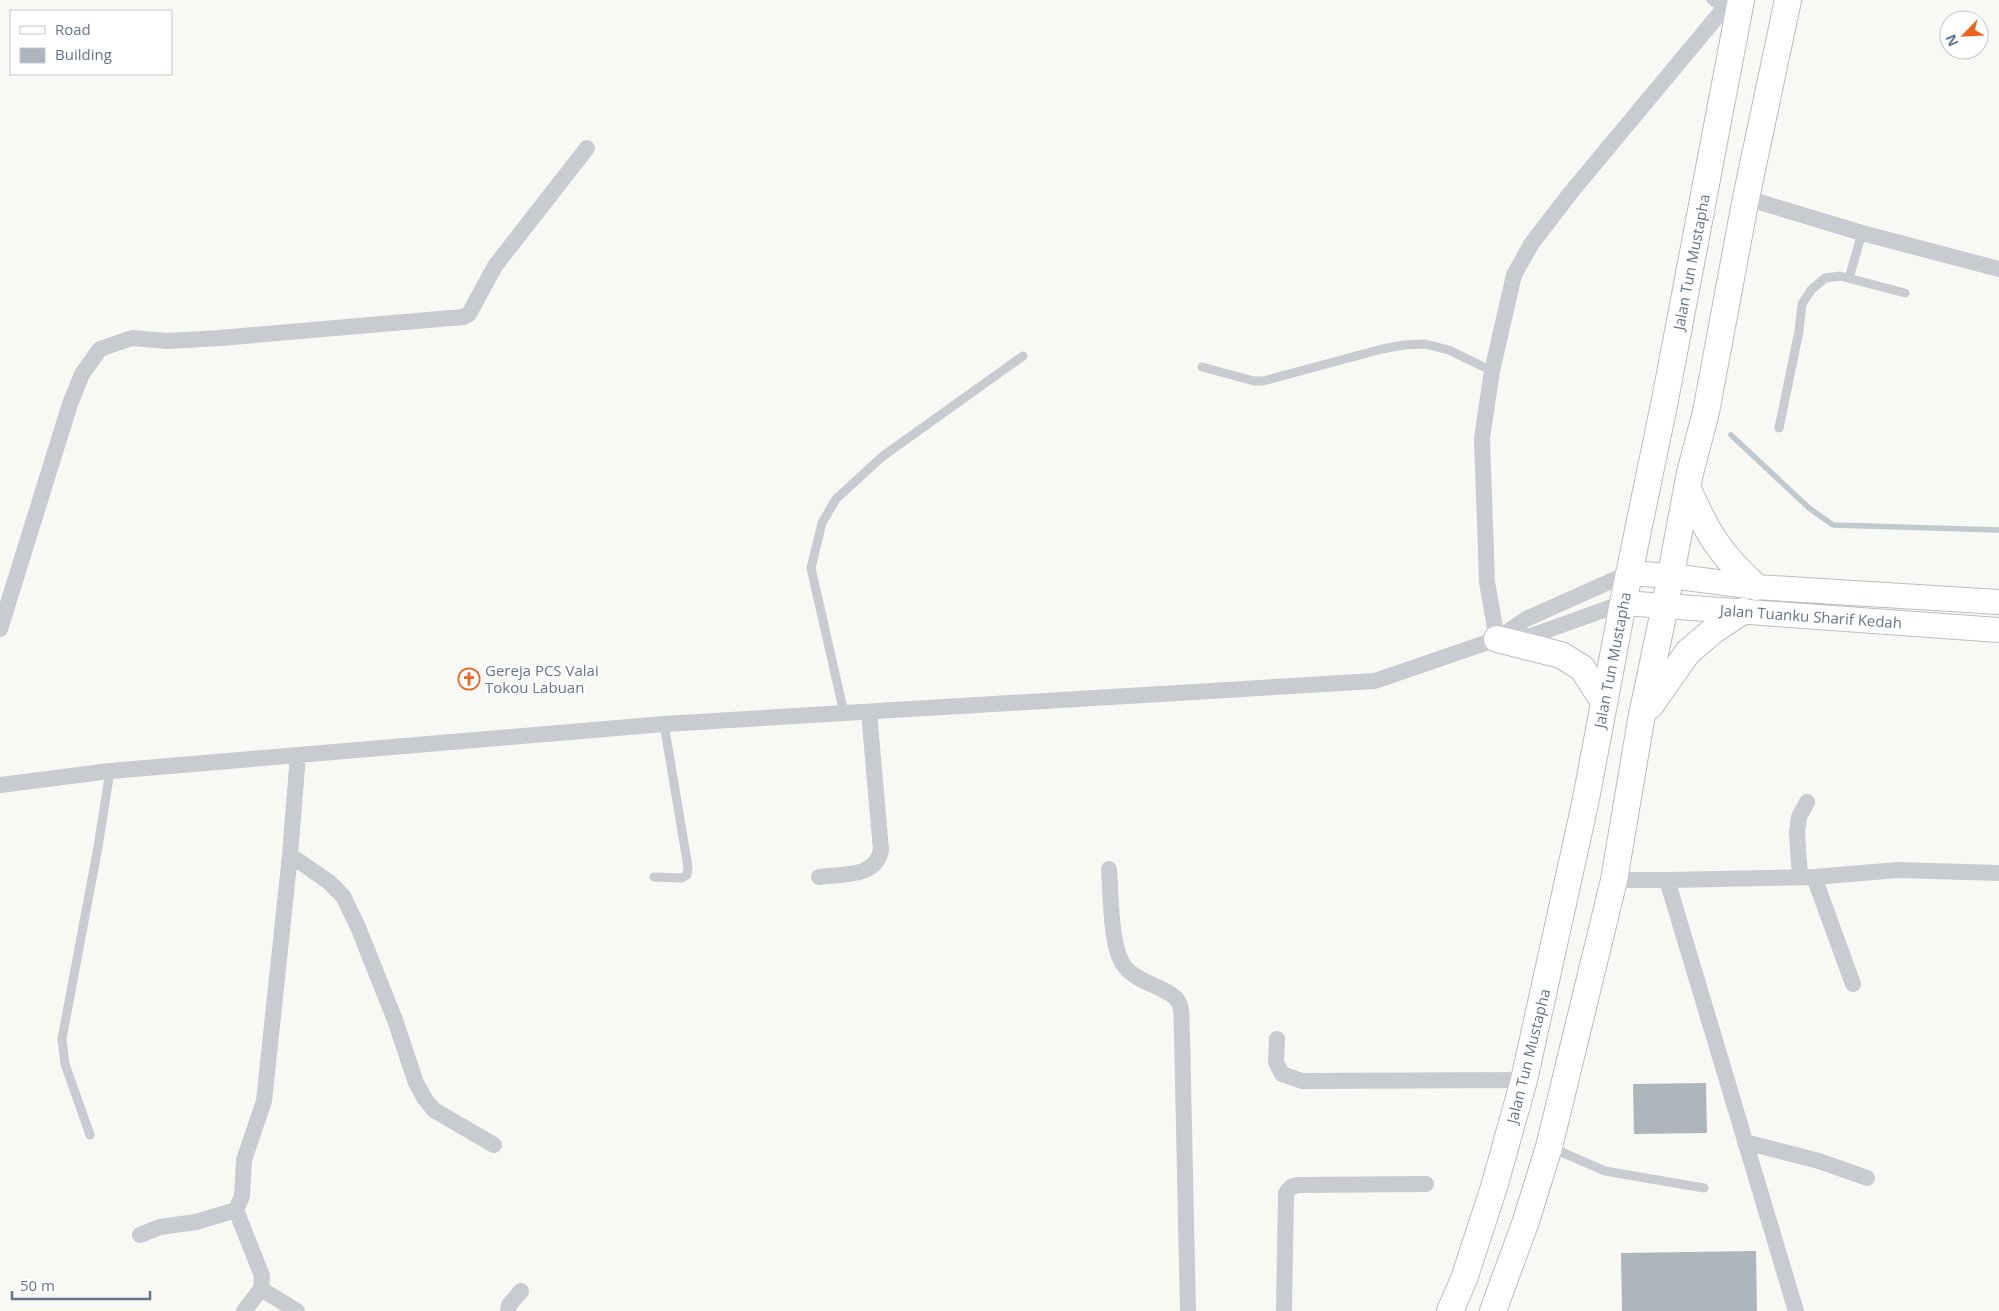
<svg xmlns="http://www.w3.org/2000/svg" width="1999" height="1311" viewBox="0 0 1999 1311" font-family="'Open Sans',sans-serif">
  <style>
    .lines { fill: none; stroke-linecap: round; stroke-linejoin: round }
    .stream { stroke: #bfcacf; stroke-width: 5.5 }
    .building { fill: #aeb5bc }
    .secondary-casing { stroke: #babec4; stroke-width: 26 }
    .primary-casing { stroke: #b9bcc1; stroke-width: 28 }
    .lane { stroke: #c8cbcf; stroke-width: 9 }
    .street { stroke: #c8cbcf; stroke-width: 16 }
    .secondary { stroke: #fff; stroke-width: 24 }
    .primary { stroke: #fff; stroke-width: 26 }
    .labels { text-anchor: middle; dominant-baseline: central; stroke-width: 5; stroke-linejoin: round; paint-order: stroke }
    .street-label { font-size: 15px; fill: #657588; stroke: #fff }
    .poi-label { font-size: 15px; fill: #657588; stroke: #fff; text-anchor: start }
  </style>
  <rect width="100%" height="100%" fill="#f8f8f5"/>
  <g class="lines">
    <path class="stream" d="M1731 435 1809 508 1833 525 1999 530"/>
  </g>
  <path class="building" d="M1706 1083 1707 1133 1634 1134 1633 1084Z
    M1756 1251 1757 1311H1622L1621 1253Z"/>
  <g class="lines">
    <g class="secondary-casing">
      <path id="secondary" d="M1629 573 1671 576 1756 587 1999 602
        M1623 603 1999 630"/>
    </g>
    <g class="primary-casing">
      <path id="primary" d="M1688 489C1707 533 1720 554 1756 587
        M1497 639 1561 655 1582 668 1604 702
        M1650 706 1688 652 1714 630 1743 611
        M1450 1311 1464 1279 1494 1187 1524 1080 1585 804 1623 603 1665 400 1741 0
        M1493 1311 1526 1221 1549 1147 1614 880 1641 720 1665 606 1690 473 1706 412 1746 198 1788 0"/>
    </g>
    <path class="lane" d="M1711 0 1725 10
      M1849 278 1862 233
      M1202 367 1254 381H1263L1382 349 1404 345 1425 344 1449 350 1492 371
      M1779 428 1799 331 1802 304 1811 290 1825 278 1840 276 1905 293
      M844 713 811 568 822 523 836 499 883 456 1023 356
      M654 877 682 878 687 875 688 867 664 724
      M90 1135 65 1064 62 1039 98 847 110 771
      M1552 1148 1605 1171 1704 1188"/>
    <path class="street" d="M1746 198 1862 233 1999 269
      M0 629 70 404 82 374 100 349 132 338 167 341 220 338 463 317 469 314 495 266 587 148
      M1513 638 1531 636 1623 603
      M1497 639 1487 582 1482 438 1492 371 1514 275 1532 243 1572 191 1731 0
      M0 785 110 771 664 724 1375 681 1497 639 1526 619 1629 573
      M290 855 329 882 343 896 358 927 395 1020 416 1083 425 1099 434 1110 494 1145
      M1109 869C1111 894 1110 944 1123 964 1135 984 1172 987 1179 1003 1183 1011 1181 1025 1182 1034L1188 1311
      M819 877C841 874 876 878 881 850L869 712
      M1800 877 1797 833 1799 817 1807 802
      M1814 877 1853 984
      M1614 880H1667L1796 1311
      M1667 880 1814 877 1898 870 1999 873
      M1277 1039 1276 1062 1282 1074 1302 1081 1524 1080
      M1745 1142 1819 1161 1867 1178
      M140 1235 160 1227 196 1222 236 1210
      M261 1289 297 1311
      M244 1311 261 1289 262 1276 236 1210 242 1196 244 1160 264 1101 290 855 298 755
      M508 1311 509 1305 521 1291
      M1284 1311 1286 1193 1291 1187 1298 1185 1426 1184"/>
    <use href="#secondary" class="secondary"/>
    <use href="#primary" class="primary"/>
  </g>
  <defs>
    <g id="church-ring" transform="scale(1.125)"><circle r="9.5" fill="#fff" stroke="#ed6420" stroke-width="1.5"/><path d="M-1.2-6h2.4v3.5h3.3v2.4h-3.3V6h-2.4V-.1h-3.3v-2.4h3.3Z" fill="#ed6420"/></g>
  </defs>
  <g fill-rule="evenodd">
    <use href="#church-ring" x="469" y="679"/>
  </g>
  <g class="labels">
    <g class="street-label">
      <text transform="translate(1691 262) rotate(-79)">Jalan Tun Mustapha</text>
      <text transform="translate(1811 616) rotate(4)">Jalan Tuanku Sharif Kedah</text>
      <text transform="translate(1612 660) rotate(-79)">Jalan Tun Mustapha</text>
      <text transform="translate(1528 1056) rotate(-76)">Jalan Tun Mustapha</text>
    </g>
    <g class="poi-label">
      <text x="485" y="670">Gereja PCS Valai<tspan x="485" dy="17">Tokou Labuan</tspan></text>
    </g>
  </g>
  <rect x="10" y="10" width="162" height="65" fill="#ffffff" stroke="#c1c8cf"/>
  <rect x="20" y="26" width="25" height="8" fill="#ffffff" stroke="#c1c8cf"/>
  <text x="55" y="35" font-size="15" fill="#657588">Road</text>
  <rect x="20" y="48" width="25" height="15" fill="#aeb5bc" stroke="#c1c8cf"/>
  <text x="55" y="60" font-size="15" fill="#657588">Building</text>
  <g transform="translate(1964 35) rotate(246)"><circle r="24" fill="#ffffff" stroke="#c1c8cf"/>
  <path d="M0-4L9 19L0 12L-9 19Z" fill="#ed6420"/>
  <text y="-8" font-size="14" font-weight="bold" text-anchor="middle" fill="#657588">N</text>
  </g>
  <path d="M12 1291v8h138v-8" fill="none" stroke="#657588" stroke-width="2.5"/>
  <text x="20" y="1291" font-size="15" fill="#657588" stroke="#ffffff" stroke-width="4" paint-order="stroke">50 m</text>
</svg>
